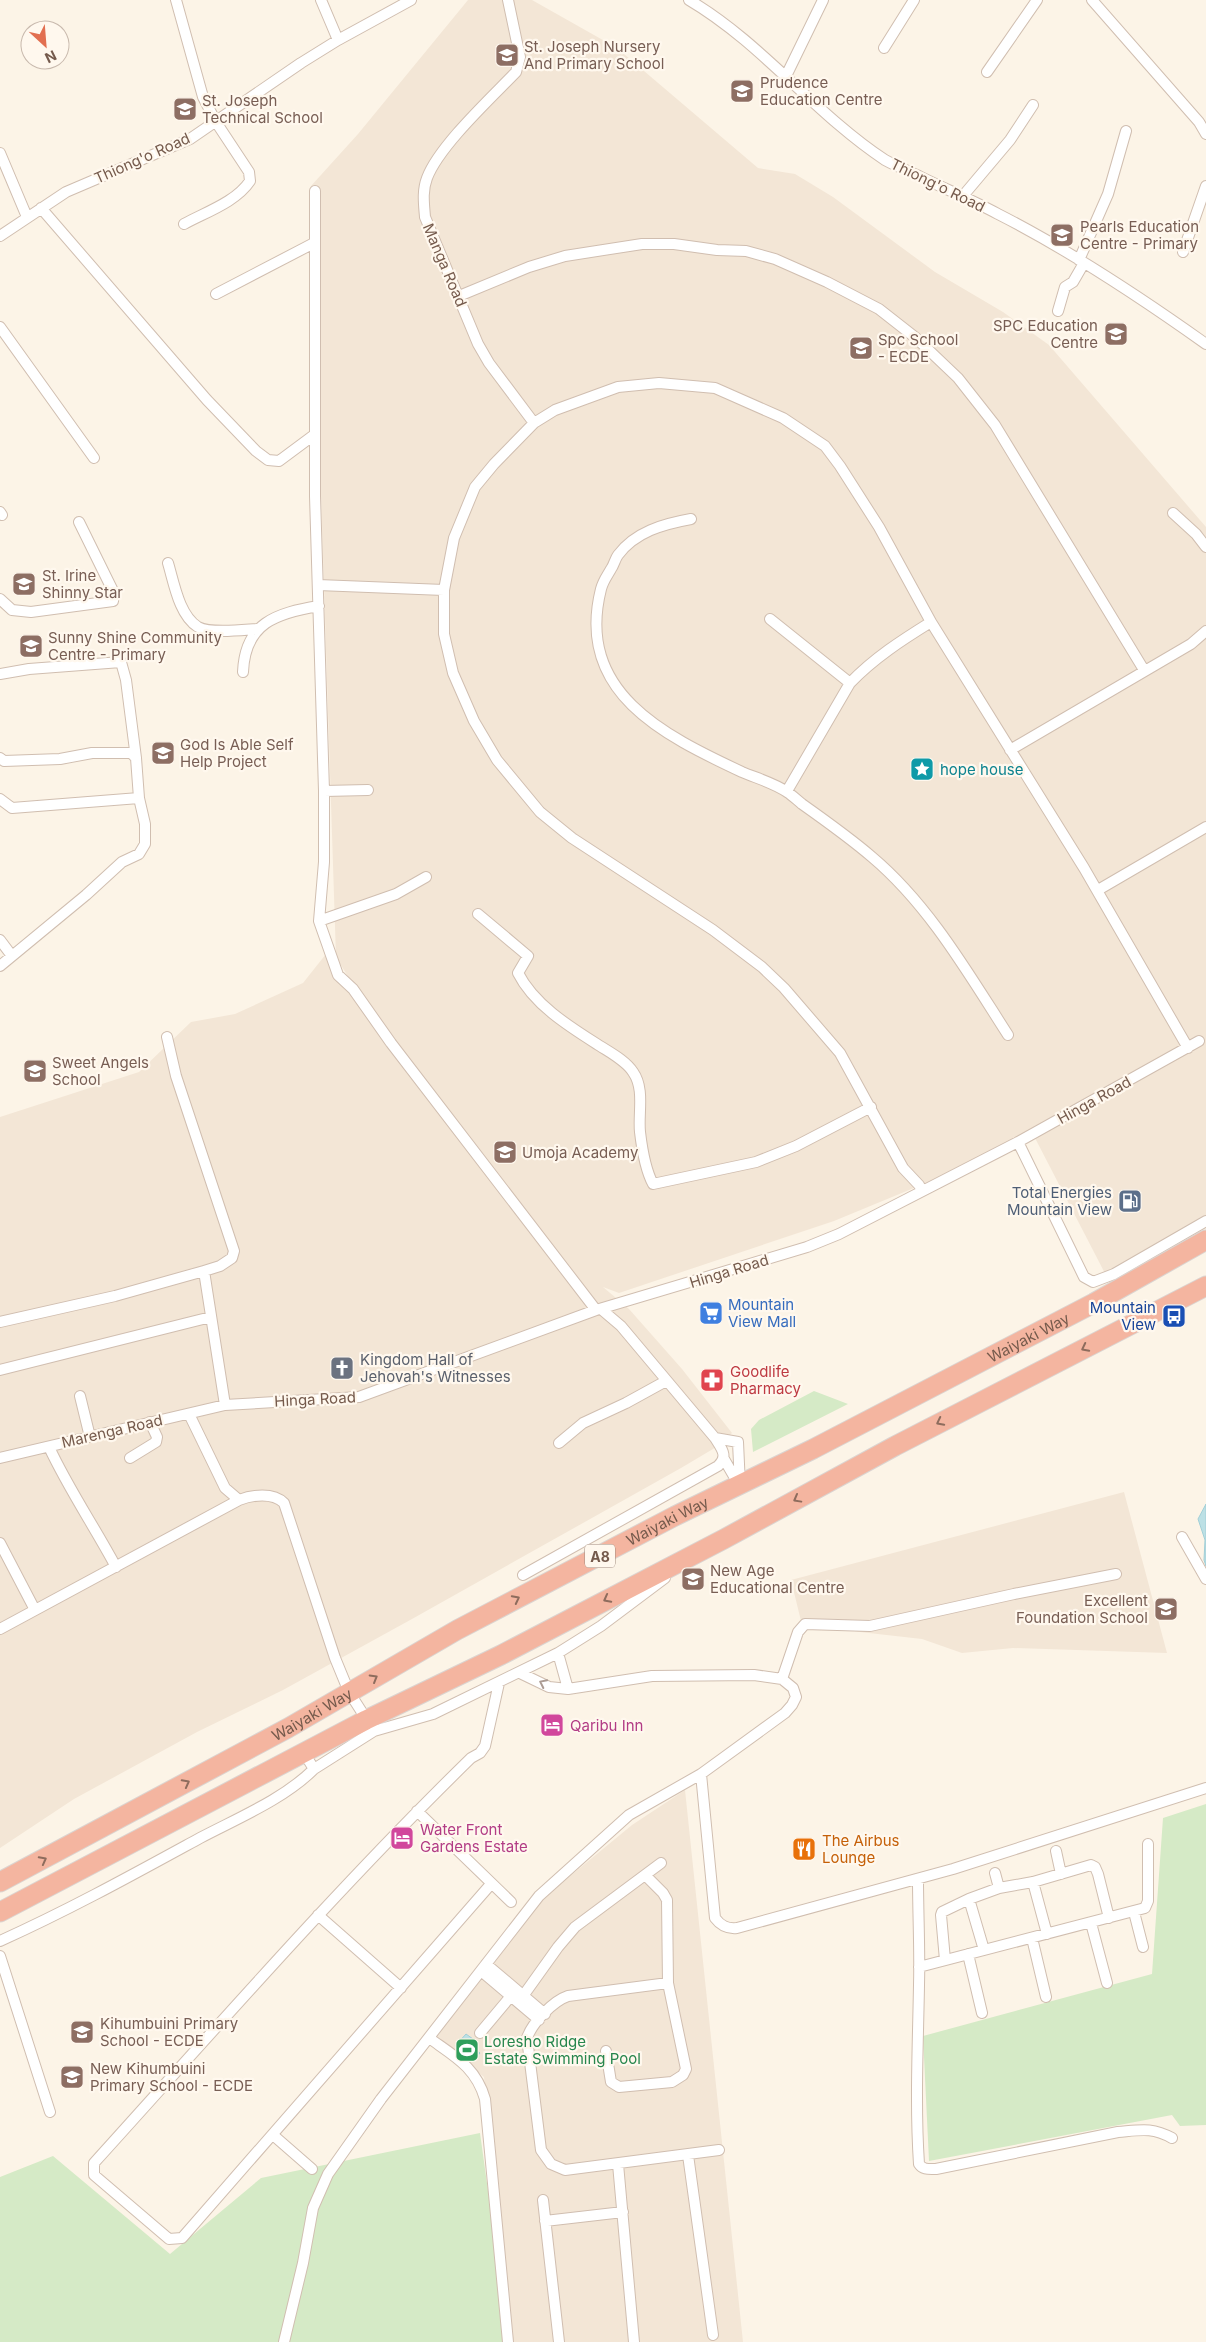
<svg xmlns="http://www.w3.org/2000/svg" width="1206" height="2342" viewBox="0 0 1206 2342" font-family="Inter,sans-serif">
  <style>
    .residential { fill: #f3e6d6 }
    .green { fill: #d5eac6 }
    .water { fill: #bce0e5; stroke: #a2cfd7 }
    .lines { fill: none; stroke-linecap: round; stroke-linejoin: round }
    .street-casing { stroke: #d0beb0; stroke-width: 12 }
    .highway-casing { stroke: #dbd4d0; stroke-width: 21 }
    .street { stroke: #fff; stroke-width: 10 }
    .highway { stroke: #f4b5a0; stroke-width: 19 }
    .oneway { stroke: #8e6c5d }
    .oneway2 { stroke: #ac9c94 }
    .labels { text-anchor: middle; dominant-baseline: central; stroke-width: 4.5; stroke-linejoin: round; paint-order: stroke }
    .shield { fill: #fff8ee; stroke: #9e897d; stroke-width: 1 }
    .shield-label { font-size: 14px; font-weight: bold; fill: #755a4c }
    .education-label { font-size: 15px; fill: #785e54; stroke: #fff8ee; text-anchor: start }
    .street-label { font-size: 15px; fill: #755a4c; stroke: #fff8ee }
    .culture-label { font-size: 15px; fill: #0d838f; stroke: #fff8ee; text-anchor: start }
    .service-label { font-size: 15px; fill: #4e5e75; stroke: #fff8ee; text-anchor: end }
    .shop-label { font-size: 15px; fill: #366cbe; stroke: #fff8ee; text-anchor: start }
    .transit-label { font-size: 15px; fill: #164399; stroke: #fff8ee; text-anchor: end }
    .worship-label { font-size: 15px; fill: #5b616d; stroke: #fff8ee; text-anchor: start }
    .health-label { font-size: 15px; fill: #be3a42; stroke: #fff8ee; text-anchor: start }
    .hotel-label { font-size: 15px; fill: #b23c85; stroke: #fff8ee; text-anchor: start }
    .food-label { font-size: 15px; fill: #c56008; stroke: #fff8ee; text-anchor: start }
    .leisure-label { font-size: 15px; fill: #27864d; stroke: #fff8ee; text-anchor: start }
  </style>
  <rect width="100%" height="100%" fill="#fcf4e7"/>
  <path class="residential" d="M468 0H532L617 48 758 168 795 174 833 197 935 272 1003 312 1049 345 1206 527V1224L1147 1266 1111 1285 1035 1138 834 1221 619 1293 603 1287 629 1309 682 1369 732 1433 713 1449 681 1468 412 1619 283 1690 197 1732 74 1799 0 1848V1117L139 1072 191 1022 235 1014 303 983 326 954 382 1032 336 957 311 186 358 134Z
    M1124 1492 1167 1653 1013 1648 962 1653 922 1639 860 1632 801 1621 791 1580Z
    M685 1790 743 2342H513L484 2077 435 2037 541 1900 632 1825Z"/>
  <path class="green" d="M814 1391 848 1404 753 1452 751 1429 759 1420Z
    M1206 1804V2125L1180 2126 1172 2115 929 2161 923 2036 1152 1974 1163 1818Z
    M480 2133 509 2342H0V2177L53 2156 170 2254 261 2178Z"/>
  <path class="water" d="M1206 1504V1566L1204 1560 1205 1540 1198 1519Z
    M466 2034 473 2039 469 2044 480 2053 474 2060 455 2046Z"/>
  <g class="lines">
    <g class="street-casing">
      <path id="street" d="M176 0 203 97 216 122 249 172 250 181C236 202 206 212 184 224
        M321 0 338 40
        M508 0 520 57 516 72C491 98 439 146 427 178 422 191 424 204 425 217L478 344 489 363 534 423
        M689 0C762 43 814 113 885 160 896 166 908 171 919 176 945 189 972 200 998 214 1071 251 1140 297 1206 344
        M1092 0 1199 122 1206 134
        M884 48 914 0
        M987 72 1037 0
        M786 76 823 0
        M0 153 27 217
        M315 191V496L324 791V862L319 921 338 975 353 989 391 1043 596 1310
        M962 197 1010 140 1033 105
        M41 208 207 400 256 451 268 460 279 461 314 435
        M0 236 66 192 190 139 301 63 338 40 411 0
        M1183 252 1206 186
        M1079 260 1108 194 1126 131
        M216 294 314 243
        M459 296 529 267 565 256 642 244H674L717 250 746 251 775 259 827 282 879 309 916 338 958 378 995 425 1144 670
        M1058 311 1065 287 1073 282 1084 263
        M0 327 94 458
        M0 512 2 515
        M1173 513 1196 534 1206 547
        M691 519C663 524 635 532 618 555 615 559 614 565 611 569 607 576 603 581 601 589 575 692 663 735 742 772 756 778 774 783 787 792 792 795 797 800 802 804 826 821 850 838 872 857 929 905 968 973 1008 1035
        M168 563C174 583 179 615 198 627 210 634 242 630 257 629
        M318 585 444 590
        M0 599 12 610 31 612 113 601 114 593 79 522
        M770 619 850 683
        M243 672C245 623 276 613 319 606
        M0 674 29 669 121 662 126 680 136 758
        M1010 750 1191 644 1206 631
        M0 758 4 761 60 759 92 753H131L136 758 139 798
        M324 791 368 790
        M787 791 850 683C874 658 902 640 931 622
        M0 799 12 808 139 798 145 824V844L139 854 122 862 86 895 0 966
        M1098 890 1206 827
        M478 914 528 956 518 973C534 1005 570 1027 600 1046 611 1053 626 1061 633 1072 645 1089 638 1113 640 1132 642 1149 645 1169 653 1184L756 1162 796 1146 871 1107
        M319 921 396 894 426 877
        M0 940 12 956
        M167 1037 176 1076 234 1251 232 1258 220 1266 204 1271 225 1405
        M1018 1142 1084 1277 1093 1282 1114 1274 1206 1221
        M922 1191 919 1185 903 1168 840 1053 784 988 762 967 713 930 572 838 540 812 497 760 474 721 453 673 444 634V590L454 538 475 487 494 464 534 423 555 410 618 387 659 383 715 388 783 418 825 446 840 466 879 527 931 622 1084 868 1188 1048
        M0 1322 115 1296 204 1271
        M0 1370 211 1317
        M80 1396 90 1437
        M189 1414 225 1488 239 1500C252 1495 273 1492 284 1503L335 1658 349 1692 374 1731 433 1714 558 1653 601 1626 665 1578
        M715 1438 738 1442 740 1486
        M559 1443 583 1423 626 1403 666 1381
        M49 1447C68 1488 94 1526 116 1567
        M0 1458 225 1405 359 1397 596 1310 807 1247 839 1234 1018 1142 1199 1041
        M130 1458 156 1442 157 1437 150 1422
        M724 1459 739 1485
        M1182 1537 1206 1579
        M0 1543 35 1610
        M523 1575 718 1466C729 1456 721 1448 715 1438L621 1326 601 1309
        M0 1629 239 1500
        M558 1653 568 1689
        M782 1679 798 1632 805 1624 870 1626 1014 1594 1116 1574
        M314 1769 374 1731
        M701 1774 715 1918C721 1926 727 1929 737 1928L953 1869 1206 1788
        M417 1811 511 1902
        M1056 1851 1061 1874
        M995 1873 999 1888
        M918 1879C918 1914 920 1950 919 1985 918 2045 915 2104 919 2164 923 2170 929 2169 936 2169L1118 2132C1141 2130 1152 2127 1172 2138
        M1033 1882 1047 1934
        M491 1884 182 2238 169 2239 94 2175V2163C218 2026 339 1887 471 1758L480 1753 485 1746 499 1683
        M969 1899 984 1950
        M1134 1912 1143 1947
        M318 1915 401 1988
        M1091 1923 1107 1983
        M1032 1938 1046 1997
        M0 1941C69 1910 134 1874 200 1838 238 1818 284 1799 314 1769L304 1753
        M968 1954 982 2013
        M0 1956 50 2112
        M945 1960 941 1915 942 1912 969 1899 999 1888 1033 1882 1091 1865 1095 1867 1098 1874 1109 1918
        M486 1964 545 2014
        M919 1967 1145 1908 1148 1901V1844
        M481 1971 539 2020
        M668 1983 568 1996C553 2001 532 2023 527 2038L541 2150 551 2164 565 2170 719 2150
        M523 1996 558 1947 575 1927 661 1863
        M480 2033 511 1996
        M429 2038C454 2056 476 2067 485 2099L508 2342
        M606 2051 611 2082 619 2087 672 2082 683 2075 686 2069 668 1983 667 1900 663 1893 645 1875
        M273 2135 312 2169
        M688 2155 713 2335
        M618 2164 634 2342
        M543 2200 559 2342
        M545 2221 623 2212
        M284 2342 303 2263 313 2208 328 2174 381 2099 539 1896 629 1815 701 1774 785 1713 792 1705 796 1697 793 1688 782 1679 754 1675 652 1676 568 1689 549 1687 520 1673"/>
    </g>
    <g class="highway-casing">
      <g id="highway">
        <path id="s1" d="M0 1882 288 1728 457 1630 675 1516 813 1449 1094 1303 1206 1240"/>
        <path d="M0 1912 366 1720 501 1655 724 1539 895 1446 1206 1286"/>
      </g>
    </g>
    <use href="#street" class="street"/>
    <use href="#highway" class="highway"/>
  </g>
  <defs><path id="oneway-chevron" d="M-2-3.5L2.5 0L-2 3.5" fill="none" stroke-width="1.6" stroke-linecap="round" stroke-linejoin="round" transform="scale(1.25)"/></defs>
  <g class="oneway">
    <use href="#oneway-chevron" transform="translate(1085 1348) rotate(153)"/>
    <use href="#oneway-chevron" transform="translate(940 1422) rotate(153)"/>
    <use href="#oneway-chevron" transform="translate(797 1499) rotate(151)"/>
    <use href="#oneway-chevron" transform="translate(516 1599) rotate(-27)"/>
    <use href="#oneway-chevron" transform="translate(607 1599) rotate(152)"/>
    <use href="#oneway-chevron" transform="translate(374 1678) rotate(-30)"/>
    <use href="#oneway-chevron" transform="translate(186 1783) rotate(-28)"/>
    <use href="#oneway-chevron" transform="translate(43 1860) rotate(-28)"/>
  </g>
  <use class="oneway2" href="#oneway-chevron" transform="translate(543 1683) rotate(-154)"/>
  <defs>
    <g id="school-square" transform="scale(1.25)"><rect x="-9" y="-9" width="18" height="18" rx="4" fill="#8d6e63" stroke="#fff8ee"/><path d="M0-5L7-2L0 1L-7-2ZM-4 1L0 2.5L4 1V4Q0 6-4 4Z" fill="#fff"/></g>
    <g id="sight-square" transform="scale(1.25)"><rect x="-9" y="-9" width="18" height="18" rx="4" fill="#0f9aa8" stroke="#fff8ee"/><path d="M0-6L1.8-2.2L6-1.7L2.9 1.2L3.7 5.4L0 3.3L-3.7 5.4L-2.9 1.2L-6-1.7L-1.8-2.2Z" fill="#fff"/></g>
    <g id="fuel-square" transform="scale(1.25)"><rect x="-9" y="-9" width="18" height="18" rx="4" fill="#5c6f8a" stroke="#fff8ee"/><path d="M-5.5-6h7V0h2V4h1.3V-2.5L3-4.5l.8-.8L6-3V5H2.5V1h-1V6h-7ZM-4.2-4.7v3.2H.2V-4.7Z" fill="#fff"/></g>
    <g id="supermarket-square" transform="scale(1.25)"><rect x="-9" y="-9" width="18" height="18" rx="4" fill="#3f7fe0" stroke="#fff8ee"/><path d="M-6-5.5h2.5l.6 2H6L4.5 2H-2.5L-4.4-4H-6ZM-1.5 3.2a1.3 1.3 0 1 0 .1 0ZM3 3.2a1.3 1.3 0 1 0 .1 0Z" fill="#fff"/></g>
    <g id="bus-square" transform="scale(1.25)"><rect x="-9" y="-9" width="18" height="18" rx="4" fill="#1a4fb4" stroke="#fff8ee"/><path d="M-5-6H5V4H4V6H2V4H-2V6H-4V4H-5ZM-3.5-4V0h7V-4ZM-3.5 1.2v1.5H-2V1.2ZM2 1.2v1.5H3.5V1.2Z" fill="#fff"/></g>
    <g id="church-square" transform="scale(1.25)"><rect x="-9" y="-9" width="18" height="18" rx="4" fill="#6b7280" stroke="#fff8ee"/><path d="M-1.2-6h2.4v3.5h3.3v2.4h-3.3V6h-2.4V-.1h-3.3v-2.4h3.3Z" fill="#fff"/></g>
    <g id="pharmacy-square" transform="scale(1.25)"><rect x="-9" y="-9" width="18" height="18" rx="4" fill="#e0444e" stroke="#fff8ee"/><path d="M-2-6h4v4h4v4h-4v4h-4v-4h-4v-4h4Z" fill="#fff"/></g>
    <g id="hotel-square" transform="scale(1.25)"><rect x="-9" y="-9" width="18" height="18" rx="4" fill="#d1479c" stroke="#fff8ee"/><path d="M-6-4.5h1.5V1H6V5H4.5V3h-9V5H-6ZM-4 0a1.8 1.8 0 1 1 3.6 0ZM.5 0V-2.5h3Q6-2.5 6 0Z" fill="#fff"/></g>
    <g id="restaurant-square" transform="scale(1.25)"><rect x="-9" y="-9" width="18" height="18" rx="4" fill="#e8710a" stroke="#fff8ee"/><path d="M-5-6h1v4h1v-4h1v4h1v-4h1v5L-1.5 .5V6h-2V.5L-5-1ZM5-6V6H3V1.5H1.5Q1.5-4 5-6Z" fill="#fff"/></g>
    <g id="stadium-square" transform="scale(1.25)"><rect x="-9" y="-9" width="18" height="18" rx="4" fill="#2e9e5b" stroke="#fff8ee"/><path d="M0-5a6.5 5 0 1 0 0 10a6.5 5 0 1 0 0-10ZM-3.5-1.8h7v3.6h-7Z" fill="#fff"/></g>
  </defs>
  <g fill-rule="evenodd">
    <use href="#school-square" x="507" y="55"/>
    <use href="#school-square" x="742" y="91"/>
    <use href="#school-square" x="185" y="109"/>
    <use href="#school-square" x="1062" y="235"/>
    <use href="#school-square" x="1116" y="334"/>
    <use href="#school-square" x="861" y="348"/>
    <use href="#school-square" x="24" y="584"/>
    <use href="#school-square" x="31" y="646"/>
    <use href="#school-square" x="163" y="753"/>
    <use href="#sight-square" x="922" y="769"/>
    <use href="#school-square" x="35" y="1071"/>
    <use href="#school-square" x="505" y="1152"/>
    <use href="#fuel-square" x="1130" y="1201"/>
    <use href="#supermarket-square" x="711" y="1313"/>
    <use href="#bus-square" x="1174" y="1316"/>
    <use href="#church-square" x="342" y="1368"/>
    <use href="#pharmacy-square" x="712" y="1380"/>
    <use href="#school-square" x="693" y="1579"/>
    <use href="#school-square" x="1166" y="1609"/>
    <use href="#hotel-square" x="552" y="1725"/>
    <use href="#hotel-square" x="402" y="1838"/>
    <use href="#restaurant-square" x="804" y="1849"/>
    <use href="#school-square" x="82" y="2032"/>
    <use href="#stadium-square" x="467" y="2050"/>
    <use href="#school-square" x="72" y="2077"/>
  </g>
  <g class="labels">
    <rect class="shield" x="585" y="1544.5" width="30" height="23" rx="4"/>
    <g class="shield-label">
      <text x="600" y="1556">A8</text>
    </g>
    <g class="education-label">
      <text x="524" y="46">St. Joseph Nursery<tspan x="524" dy="17">And Primary School</tspan></text>
      <text x="760" y="82">Prudence<tspan x="760" dy="17">Education Centre</tspan></text>
      <text x="202" y="100">St. Joseph<tspan x="202" dy="17">Technical School</tspan></text>
      <text x="1080" y="226">Pearls Education<tspan x="1080" dy="17">Centre - Primary</tspan></text>
      <text x="1098" y="325" text-anchor="end">SPC Education<tspan x="1098" dy="17">Centre</tspan></text>
      <text x="878" y="339">Spc School<tspan x="878" dy="17">- ECDE</tspan></text>
      <text x="42" y="575">St. Irine<tspan x="42" dy="17">Shinny Star</tspan></text>
      <text x="48" y="637">Sunny Shine Community<tspan x="48" dy="17">Centre - Primary</tspan></text>
      <text x="180" y="744">God Is Able Self<tspan x="180" dy="17">Help Project</tspan></text>
      <text x="52" y="1062">Sweet Angels<tspan x="52" dy="17">School</tspan></text>
      <text x="522" y="1152">Umoja Academy</text>
      <text x="710" y="1570">New Age<tspan x="710" dy="17">Educational Centre</tspan></text>
      <text x="1148" y="1600" text-anchor="end">Excellent<tspan x="1148" dy="17">Foundation School</tspan></text>
      <text x="100" y="2023">Kihumbuini Primary<tspan x="100" dy="17">School - ECDE</tspan></text>
      <text x="90" y="2068">New Kihumbuini<tspan x="90" dy="17">Primary School - ECDE</tspan></text>
    </g>
    <g class="street-label">
      <text transform="translate(142 158) rotate(-24)">Thiong'o Road</text>
      <text transform="translate(938 185) rotate(26)">Thiong'o Road</text>
      <text transform="translate(445 265) rotate(67)">Manga Road</text>
      <text transform="translate(1094 1100) rotate(-29)">Hinga Road</text>
      <text transform="translate(729 1271) rotate(-17)">Hinga Road</text>
      <text stroke="none"><textPath href="#s1" startOffset="1164">Waiyaki Way</textPath></text>
      <text transform="translate(315 1399) rotate(-3)">Hinga Road</text>
      <text transform="translate(112 1431) rotate(-13)">Marenga Road</text>
      <text stroke="none"><textPath href="#s1" startOffset="759">Waiyaki Way</textPath></text>
      <text stroke="none"><textPath href="#s1" startOffset="354">Waiyaki Way</textPath></text>
    </g>
    <g class="culture-label">
      <text x="940" y="769">hope house</text>
    </g>
    <g class="service-label">
      <text x="1112" y="1192">Total Energies<tspan x="1112" dy="17">Mountain View</tspan></text>
    </g>
    <g class="shop-label">
      <text x="728" y="1304">Mountain<tspan x="728" dy="17">View Mall</tspan></text>
    </g>
    <g class="transit-label">
      <text x="1156" y="1307">Mountain<tspan x="1156" dy="17">View</tspan></text>
    </g>
    <g class="worship-label">
      <text x="360" y="1359">Kingdom Hall of<tspan x="360" dy="17">Jehovah's Witnesses</tspan></text>
    </g>
    <g class="health-label">
      <text x="730" y="1371">Goodlife<tspan x="730" dy="17">Pharmacy</tspan></text>
    </g>
    <g class="hotel-label">
      <text x="570" y="1725">Qaribu Inn</text>
      <text x="420" y="1829">Water Front<tspan x="420" dy="17">Gardens Estate</tspan></text>
    </g>
    <g class="food-label">
      <text x="822" y="1840">The Airbus<tspan x="822" dy="17">Lounge</tspan></text>
    </g>
    <g class="leisure-label">
      <text x="484" y="2041">Loresho Ridge<tspan x="484" dy="17">Estate Swimming Pool</tspan></text>
    </g>
  </g>
  <g transform="translate(45 45) rotate(154)"><circle r="24" fill="#fff8ee" stroke="#c8b9ad"/>
  <path d="M0-4L9 19L0 12L-9 19Z" fill="#e26f50"/>
  <text y="-8" font-size="14" font-weight="bold" text-anchor="middle" fill="#755a4c">N</text>
  </g>
</svg>
